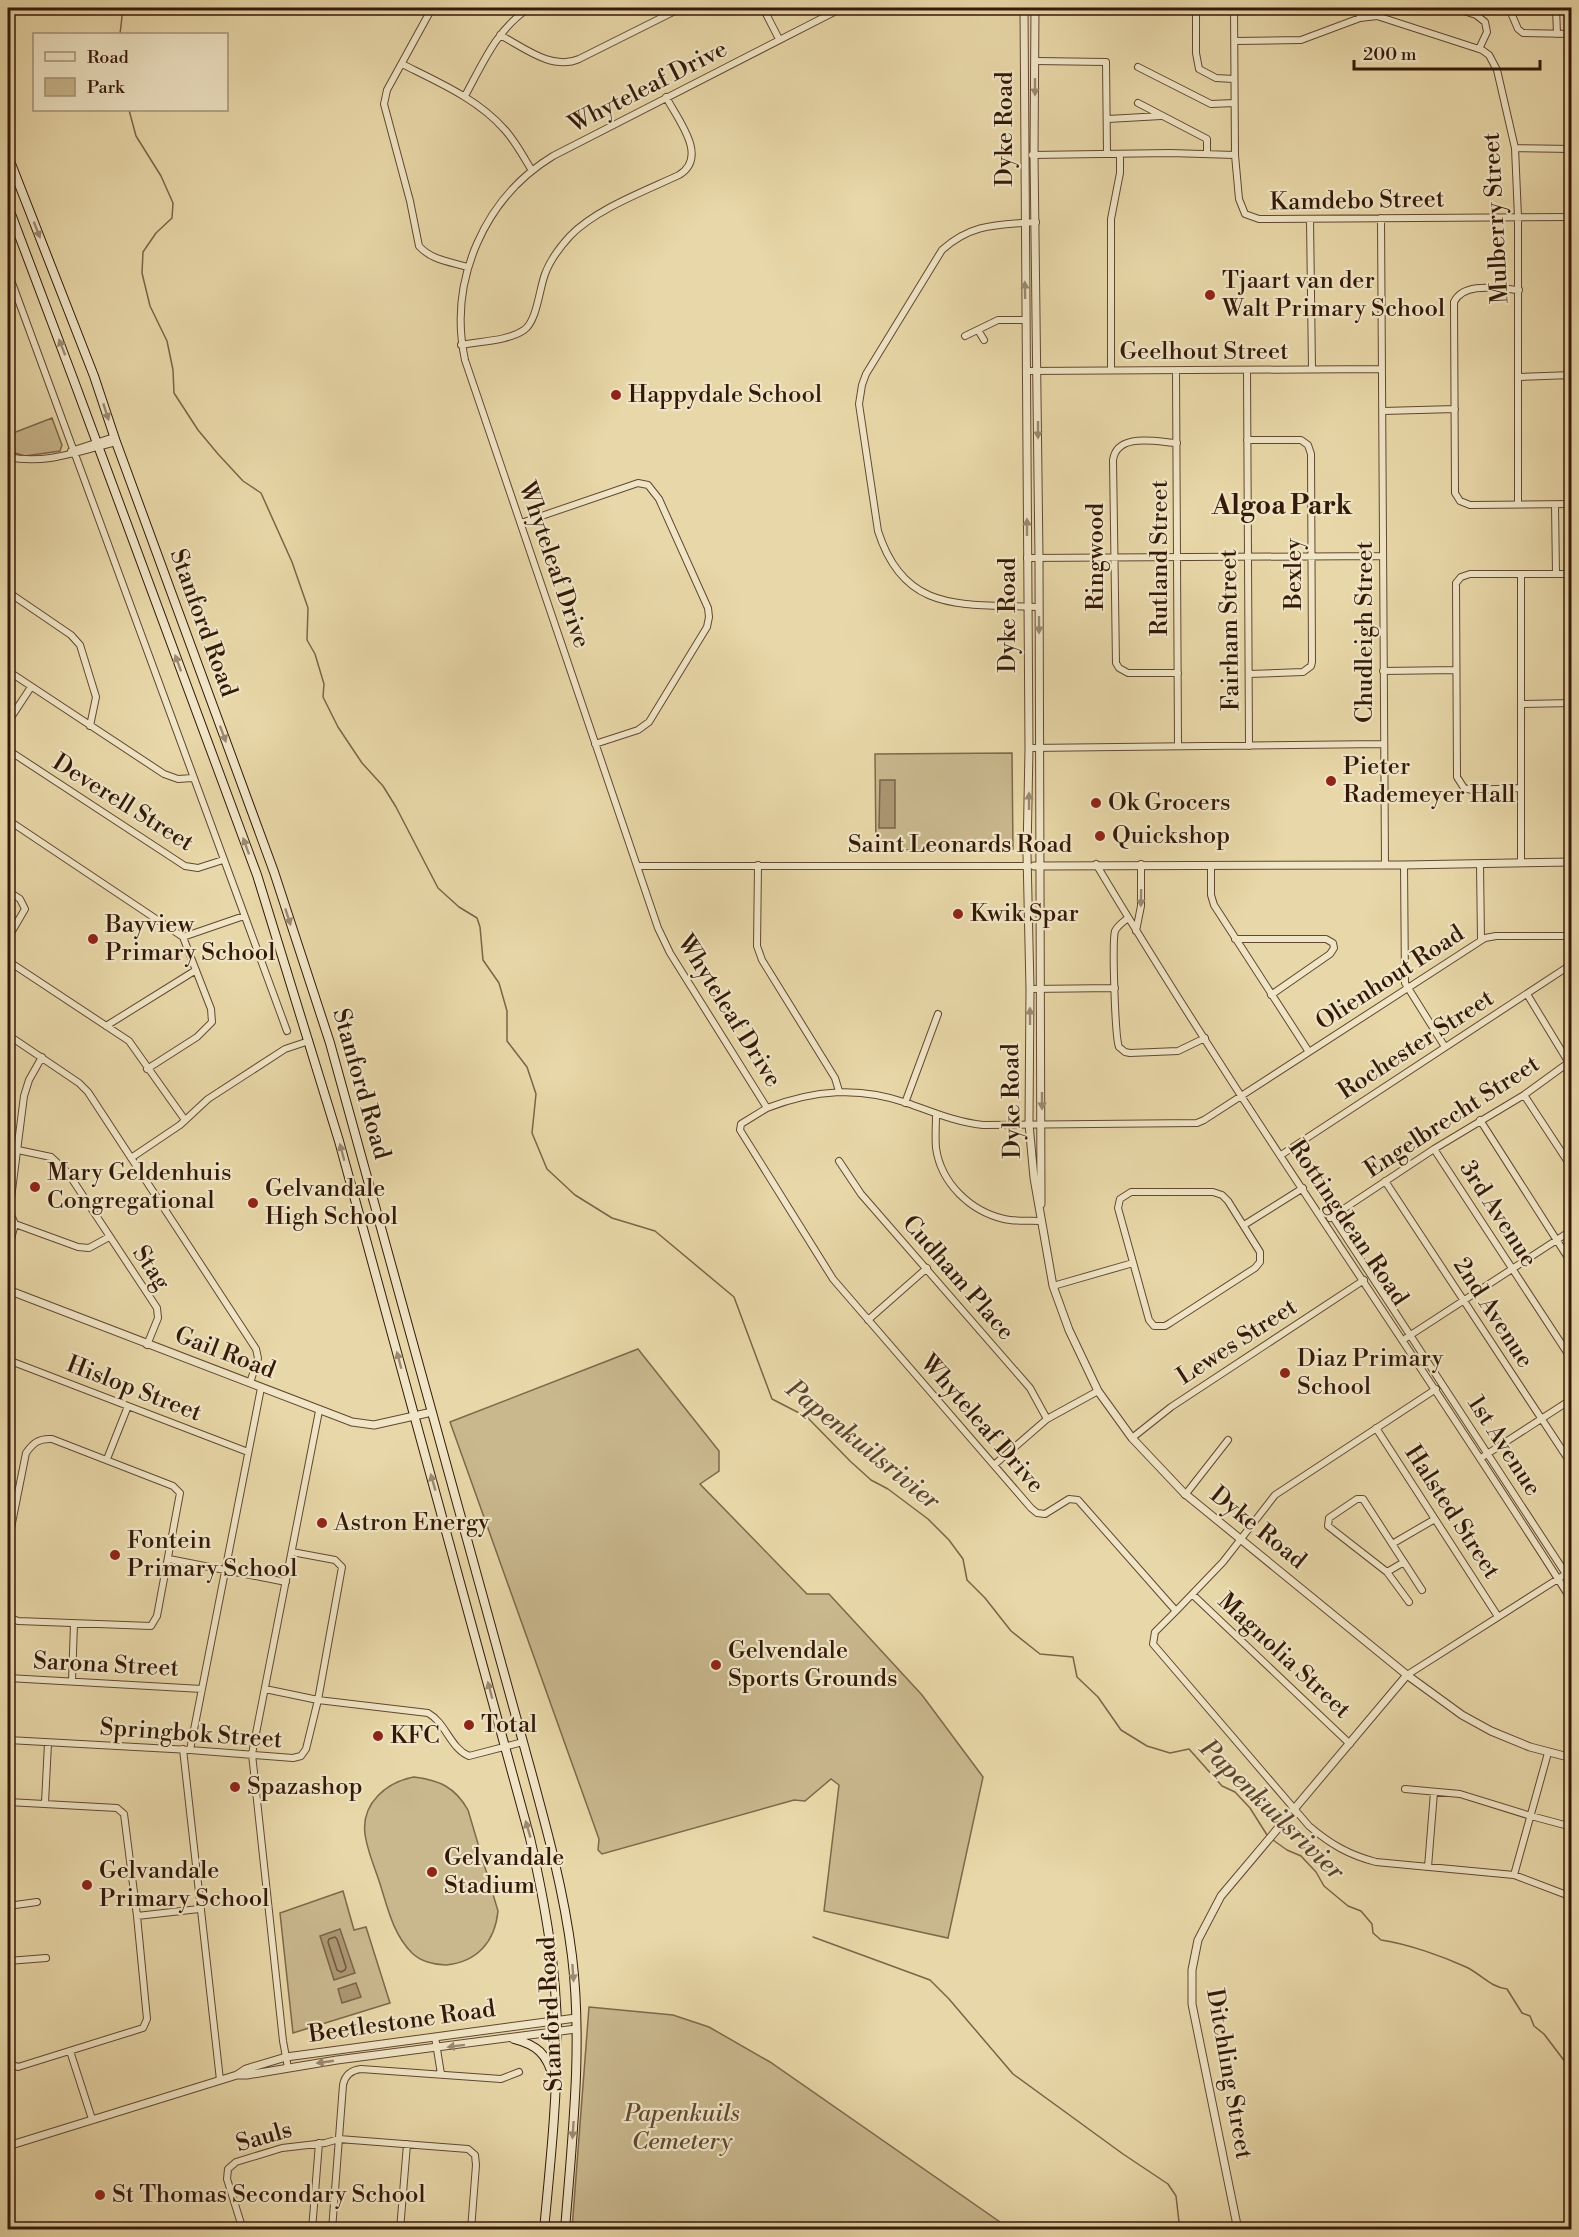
<svg xmlns="http://www.w3.org/2000/svg" width="1579" height="2237" viewBox="0 0 1579 2237" font-family="'Libre Bodoni',serif">
  <style>
    .green { fill: #c9b78d; stroke: #7e684b; stroke-width: 1.5 }
    .water { fill: #ab9672; stroke: #7b6448; stroke-width: 1.5 }
    .lines { fill: none; stroke-linecap: round; stroke-linejoin: round }
    .shore { stroke: #70583e; stroke-width: 1.5 }
    .stream { stroke: #7b6448; stroke-width: 1.5 }
    .minor-casing { stroke: #614831; stroke-width: 8 }
    .tertiary-casing { stroke: #614831; stroke-width: 9 }
    .secondary-casing { stroke: #341909; stroke-width: 10 }
    .minor { stroke: #f0e5c6; stroke-width: 6 }
    .tertiary { stroke: #f0e5c6; stroke-width: 7 }
    .secondary { stroke: #f0e5c6; stroke-width: 8 }
    .oneway { fill: #9b8971 }
    .poi-dot { fill: #8f2418; stroke: #f0e5c6; stroke-width: 2 }
    .labels { text-anchor: middle; dominant-baseline: central; stroke-width: 4.5; stroke-linejoin: round; paint-order: stroke }
    .street-label { font-size: 24px; fill: #341909; stroke: #f0e5c6 }
    .poi-label { font-size: 24px; fill: #341909; stroke: #f0e5c6; text-anchor: start }
    .park-label { font-size: 24px; font-style: italic; fill: #614831; stroke: #f0e5c6 }
    .water-label { font-size: 26px; font-style: italic; fill: #5e452e; stroke: #f0e5c6 }
    .quarter-label { font-size: 27px; font-weight: bold; fill: #341909; stroke: #f0e5c6 }
  </style>
  <rect width="100%" height="100%" fill="#e8d7a8"/>
  <filter id="stains"><feTurbulence type="fractalNoise" baseFrequency=".00333" numOctaves="4"/><feColorMatrix values="0 0 0 0 .2 0 0 0 0 .09 0 0 0 0 .02 0 0 0 .5 -.17"/></filter>
  <radialGradient id="worn" r=".72"><stop offset=".6" stop-color="#630" stop-opacity="0"/><stop offset="1" stop-color="#630" stop-opacity=".3"/></radialGradient>
  <path class="green" d="M52 418 62 445 60 451 25 456 15 453 10 445 8 435Z
    M1012 753 1013 849 876 850 875 754Z
    M638 1349 719 1451V1471L700 1484 807 1594H829L922 1695 983 1777 948 1938 824 1911 839 1785 831 1779 805 1801 794 1800 602 1854 598 1850 599 1839 450 1422Z
    M414 1777C439 1780 455 1787 468 1810L498 1911C495 1942 477 1962 446 1965 434 1965 420 1961 412 1953 394 1935 388 1910 381 1887 376 1870 367 1851 365 1834 361 1803 387 1782 414 1777Z
    M343 1891 354 1930 366 1927 390 2003 293 2033 280 1913Z
    M589 2007 673 2015 709 2027 770 2062 1010 2229H572Z"/>
  <path class="water" d="M880 780H895V828H879Z
    M340 1929 355 1973 334 1980 320 1936Z
    M356 1983 361 1997 342 2003 338 1989Z"/>
  <g class="lines">
    <path class="shore" d="M335 1937 337 1939 346 1967 345 1970 341 1972 337 1970 328 1942 329 1939Z"/>
    <path class="stream" d="M120 34 123 8
      M129 110 136 136 161 176 173 203 172 218 156 233 143 252 142 273 150 306 167 341 173 370 174 393 198 430 218 454 243 481 261 493 292 562 308 608 307 640 315 654 324 684 323 697 338 727 362 763 383 786 396 807 438 888 459 907 477 918 480 927 483 960 499 983 507 1011V1041L527 1067 536 1094 532 1133 547 1169 575 1195 612 1218 655 1231 734 1297 772 1399 807 1417 850 1461 871 1480 888 1489 928 1519 949 1540 963 1559 967 1580 985 1598 1011 1631 1040 1654 1073 1657 1077 1677 1098 1697 1121 1730 1147 1746 1170 1753 1189 1749 1222 1786 1235 1792 1250 1808 1267 1835
      M1273 1840 1287 1850 1301 1856 1316 1872 1324 1886 1348 1906 1361 1911 1372 1924 1373 1933 1381 1940C1408 1944 1442 1956 1466 1967 1481 1974 1490 1987 1507 1989L1522 2013 1530 2016 1534 2026 1544 2034 1572 2071
      M813 1937 930 1980 949 1999 1013 2074 1123 2154 1168 2184 1176 2196 1179 2222 1182 2230"/>
    <g class="minor-casing">
      <path id="minor" d="M432 8 387 90 384 104 410 201 419 246C431 260 451 262 467 267
        M763 8 779 39
        M842 8 553 156C484 198 448 281 465 360L658 928 670 953 767 1108 741 1124 740 1130 833 1279 1031 1508 1037 1513 1045 1514 1069 1499 1078 1500 1176 1611 1155 1632 1153 1644 1309 1826C1330 1844 1349 1855 1376 1862L1514 1875 1572 1897
        M1196 8V53L1199 69 1216 78 1234 79
        M1234 8 1235 155 1239 199 1245 214 1259 219 1572 217
        M1358 8 1360 18
        M1455 8 1476 15 1485 22 1487 32 1479 49
        M1509 8 1518 29 1523 33 1572 34
        M1556 8 1557 34
        M500 35C523 47 552 71 579 59L681 8
        M1235 41 1301 40 1360 18 1377 16 1482 50 1489 55 1497 70 1515 148 1518 217V504
        M1035 61 1106 62 1107 154
        M402 64C438 82 478 99 505 130 515 141 523 156 531 169
        M1138 67 1211 104 1234 103
        M465 96C483 63 497 29 529 8
        M1138 103 1207 139V154
        M1108 119 1161 116
        M1515 148 1572 149
        M1032 155 1170 153 1235 155
        M1381 218 1385 865
        M1310 219 1312 369
        M1036 222C998 225 972 223 942 250L866 374 862 385 859 404 878 531C905 616 965 603 1039 607
        M8 272 287 1031
        M1519 290C1499 289 1464 281 1454 302L1455 493 1460 501 1470 505 1572 504
        M978 330 984 340
        M965 336 998 320H1026
        M461 345C481 341 508 341 524 330 537 321 539 290 545 274 550 260 560 247 570 236 596 209 645 191 679 175 709 157 678 120 666 97
        M1111 370V219L1120 173V154
        M1026 371 1382 369
        M1176 371 1178 746
        M1247 371 1249 746
        M1519 377 1572 375
        M1383 411 1455 409
        M1247 440H1301L1308 445 1311 454 1312 662 1311 666 1303 672 1249 674
        M1177 443C1157 442 1117 432 1113 460L1116 663 1119 668 1128 673H1178
        M71 451 114 437
        M8 457C45 465 80 451 116 442
        M1555 505 1556 574
        M521 523 638 483 648 485 659 499 708 608 709 617 707 627 649 722 638 730 595 744
        M1027 558 1383 556
        M1521 575V862
        M8 592 71 635 80 645 96 697 90 726
        M8 671 164 774 178 779 193 778
        M1383 671 1456 670
        M1521 704 1572 703
        M8 722 31 687
        M1029 748 1383 744
        M8 750 185 866 198 868 223 860
        M1521 788 1472 790 1464 788 1457 777 1456 583 1461 577 1470 574H1572
        M8 820 183 937 244 916
        M1096 864C1246 1115 1416 1354 1572 1601
        M1480 864 1481 940
        M758 865 757 946 762 960 835 1078 839 1091
        M1211 865V895L1214 905 1309 1052
        M1404 865 1405 983 1445 1047
        M637 866H1027
        M8 891 20 899 25 909 8 938
        M1128 918C1123 922 1118 925 1115 931 1112 942 1115 1037 1119 1047L1125 1052 1130 1053 1178 1051 1205 1038
        M1136 931 1141 906V864
        M1235 939H1326L1333 943 1334 948 1330 954 1271 995
        M8 961 129 1041 185 1120
        M1030 989 1115 988
        M1527 994 1572 1068
        M106 1026 196 970
        M8 1035 79 1083 88 1092 256 1349 258 1358 250 1383
        M42 1057 29 1080 24 1096 10 1206V1213L15 1224 78 1247 89 1248 109 1237
        M147 1069 197 1037 212 1022 211 1009 183 937
        M1524 1095 1572 1168
        M905 1103 938 1014
        M767 1108C814 1090 859 1086 907 1103 933 1112 955 1122 983 1125L1197 1123 1204 1120 1485 938 1496 936H1572
        M936 1115C936 1125 935 1137 936 1148 941 1183 970 1211 1004 1219 1016 1222 1029 1220 1041 1221
        M1480 1120 1572 1264
        M1434 1149 1572 1360
        M18 1150 51 1157 68 1173 157 1308 158 1318 147 1345
        M1281 1155 1572 964
        M131 1158 180 1125 208 1099 285 1049 309 1041
        M839 1161 861 1194 1030 1388 1047 1419
        M1385 1181 1572 1465
        M1213 1192 1222 1195 1228 1201 1260 1252V1262L1255 1268 1170 1323 1165 1326H1154L1149 1320 1118 1208 1120 1199 1131 1192Z
        M1333 1217 1566 1574
        M1330 1218 1434 1149 1524 1095 1568 1063
        M1244 1225 1303 1188
        M8 1250 15 1224
        M1053 1286 1133 1263
        M868 1320 927 1268
        M1406 1338 1572 1230
        M8 1360 248 1452
        M1376 1428 1497 1615
        M1132 1438 1171 1407 1364 1280
        M1484 1456 1572 1399
        M107 1459 128 1406
        M994 1465 1047 1419 1098 1391
        M1185 1495 1228 1440
        M8 1543 26 1453C33 1443 39 1438 52 1439L173 1486 180 1493 157 1616 151 1626 18 1621 8 1617
        M1392 1544 1435 1519
        M169 1559 286 1582
        M1387 1572 1404 1562
        M1193 1595 1350 1744
        M1409 1602 1387 1572 1328 1526 1329 1518 1357 1499H1363L1422 1590
        M1176 1611 1223 1562 1275 1495 1436 1389
        M1407 1675 1572 1570
        M8 1678 202 1689
        M72 1681 74 1624
        M265 1689 318 1700 342 1567 335 1560 292 1552
        M8 1740 190 1750 293 1758 301 1756 306 1749 318 1700 428 1713C446 1723 450 1748 469 1756L523 1742
        M183 1749 220 2080
        M190 1750 261 1388
        M1405 1789 1460 1794 1531 1816 1572 1827
        M8 1802 117 1808 124 1814 137 1916 147 2019 143 2028 18 2067 8 2063
        M45 1803 48 1743
        M1428 1867 1434 1792
        M1514 1875 1548 1753
        M8 1906 37 1902
        M137 1916 199 1909
        M8 1961 46 1958
        M435 2037 441 2074
        M70 2051 92 2119
        M288 2068 283 2041 252 1754 319 1411
        M243 2230 227 2179 228 2169 236 2162 282 2148 325 2143 339 2139 468 2149 475 2155 476 2165 471 2230
        M312 2230 319 2143
        M332 2230 343 2085C345 2075 352 2070 361 2069L501 2079 519 2072
        M400 2230 407 2144"/>
    </g>
    <g class="tertiary-casing">
      <path id="tertiary" d="M1024 8 1029 748 1027 854 1030 989 1029 1124 1034 1178 1053 1286 1069 1330 1098 1391 1132 1438 1184 1493 1407 1675 1462 1715 1491 1731 1530 1747 1572 1758
        M1035 8 1034 155 1039 558 1041 1204
        M1034 866 1404 865 1572 862
        M8 1290 352 1422 374 1425 432 1412
        M237 2075H247L337 2060 576 2029
        M8 2146 237 2075 246 2069 286 2057 576 2018
        M1238 2230 1192 2004V1970L1198 1940 1221 1896 1407 1675"/>
    </g>
    <g class="secondary-casing">
      <path id="secondary" d="M8 156 94 376 116 442 274 872 330 1043 523 1742C542 1812 563 1883 572 1956 583 2046 572 2139 565 2230
        M8 206 74 381 257 875 339 1141 530 1838C545 1904 557 1970 557 2037 557 2102 550 2166 544 2230
        M514 2039C537 2045 547 2054 553 2077"/>
    </g>
    <use href="#minor" class="minor"/>
    <use href="#tertiary" class="tertiary"/>
    <use href="#secondary" class="secondary"/>
  </g>
  <defs><path id="oneway-solid" d="M-6-.8H1V-3.2L6.5 0L1 3.2V.8H-6Z" transform="scale(1.5)"/></defs>
  <g class="oneway">
    <use href="#oneway-solid" transform="translate(1035 87) rotate(90)"/>
    <use href="#oneway-solid" transform="translate(37 230) rotate(69)"/>
    <use href="#oneway-solid" transform="translate(1025 290) rotate(-91)"/>
    <use href="#oneway-solid" transform="translate(62 347) rotate(-111)"/>
    <use href="#oneway-solid" transform="translate(106 412) rotate(72)"/>
    <use href="#oneway-solid" transform="translate(1038 430) rotate(90)"/>
    <use href="#oneway-solid" transform="translate(1027 527) rotate(-90)"/>
    <use href="#oneway-solid" transform="translate(1039 625) rotate(90)"/>
    <use href="#oneway-solid" transform="translate(178 663) rotate(-110)"/>
    <use href="#oneway-solid" transform="translate(223 734) rotate(70)"/>
    <use href="#oneway-solid" transform="translate(1029 801) rotate(-90)"/>
    <use href="#oneway-solid" transform="translate(246 846) rotate(-110)"/>
    <use href="#oneway-solid" transform="translate(1141 898) rotate(91)"/>
    <use href="#oneway-solid" transform="translate(288 917) rotate(72)"/>
    <use href="#oneway-solid" transform="translate(1030 1016) rotate(-90)"/>
    <use href="#oneway-solid" transform="translate(1042 1101) rotate(90)"/>
    <use href="#oneway-solid" transform="translate(342 1152) rotate(-105)"/>
    <use href="#oneway-solid" transform="translate(399 1360) rotate(-105)"/>
    <use href="#oneway-solid" transform="translate(433 1482) rotate(-106)"/>
    <use href="#oneway-solid" transform="translate(490 1690) rotate(-105)"/>
    <use href="#oneway-solid" transform="translate(528 1829) rotate(-106)"/>
    <use href="#oneway-solid" transform="translate(573 1973) rotate(86)"/>
    <use href="#oneway-solid" transform="translate(456 2046) rotate(173)"/>
    <use href="#oneway-solid" transform="translate(325 2062) rotate(172)"/>
    <use href="#oneway-solid" transform="translate(573 2130) rotate(94)"/>
  </g>
  <g class="poi-dot">
    <circle cx="1210" cy="295" r="6"/>
    <circle cx="616" cy="395" r="6"/>
    <circle cx="1331" cy="781" r="6"/>
    <circle cx="1096" cy="803" r="6"/>
    <circle cx="1100" cy="836" r="6"/>
    <circle cx="958" cy="914" r="6"/>
    <circle cx="93" cy="939" r="6"/>
    <circle cx="35" cy="1187" r="6"/>
    <circle cx="253" cy="1203" r="6"/>
    <circle cx="1285" cy="1373" r="6"/>
    <circle cx="322" cy="1523" r="6"/>
    <circle cx="115" cy="1555" r="6"/>
    <circle cx="716" cy="1665" r="6"/>
    <circle cx="469" cy="1725" r="6"/>
    <circle cx="378" cy="1736" r="6"/>
    <circle cx="235" cy="1787" r="6"/>
    <circle cx="432" cy="1872" r="6"/>
    <circle cx="87" cy="1885" r="6"/>
    <circle cx="100" cy="2195" r="6"/>
  </g>
  <g class="labels">
    <g class="street-label">
      <text transform="translate(648 87) rotate(-27)">Whyteleaf Drive</text>
      <text transform="translate(1005 129) rotate(-90)">Dyke Road</text>
      <text transform="translate(1357 201) rotate(-1)">Kamdebo Street</text>
      <text transform="translate(1496 218) rotate(-93)">Mulberry Street</text>
      <text x="1204" y="352">Geelhout Street</text>
      <text transform="translate(1096 557) rotate(-90)">Ringwood</text>
      <text transform="translate(1160 558) rotate(-90)">Rutland Street</text>
      <text transform="translate(554 565) rotate(71)">Whyteleaf Drive</text>
      <text transform="translate(1294 574) rotate(-90)">Bexley</text>
      <text transform="translate(1008 615) rotate(-90)">Dyke Road</text>
      <text transform="translate(203 623) rotate(70)">Stanford Road</text>
      <text transform="translate(1230 630) rotate(-91)">Fairham Street</text>
      <text transform="translate(1365 632) rotate(-90)">Chudleigh Street</text>
      <text transform="translate(123 803) rotate(32)">Deverell Street</text>
      <text x="960" y="845">Saint Leonards Road</text>
      <text transform="translate(1390 978) rotate(-33)">Olienhout Road</text>
      <text transform="translate(729 1011) rotate(58)">Whyteleaf Drive</text>
      <text transform="translate(1416 1045) rotate(-33)">Rochester Street</text>
      <text transform="translate(361 1084) rotate(74)">Stanford Road</text>
      <text transform="translate(1012 1101) rotate(-91)">Dyke Road</text>
      <text transform="translate(1452 1117) rotate(-33)">Engelbrecht Street</text>
      <text transform="translate(1498 1214) rotate(57)">3rd Avenue</text>
      <text transform="translate(1348 1223) rotate(56)">Rottingdean Road</text>
      <text transform="translate(151 1268) rotate(56)">Stag</text>
      <text transform="translate(958 1278) rotate(49)">Cudham Place</text>
      <text transform="translate(1493 1313) rotate(57)">2nd Avenue</text>
      <text transform="translate(1237 1342) rotate(-33)">Lewes Street</text>
      <text transform="translate(225 1353) rotate(21)">Gail Road</text>
      <text transform="translate(134 1389) rotate(21)">Hislop Street</text>
      <text transform="translate(982 1424) rotate(49)">Whyteleaf Drive</text>
      <text transform="translate(1504 1446) rotate(57)">1st Avenue</text>
      <text transform="translate(1452 1512) rotate(57)">Halsted Street</text>
      <text transform="translate(1258 1528) rotate(39)">Dyke Road</text>
      <text transform="translate(1284 1656) rotate(43)">Magnolia Street</text>
      <text transform="translate(106 1665) rotate(3)">Sarona Street</text>
      <text transform="translate(191 1734) rotate(4)">Springbok Street</text>
      <text transform="translate(551 2014) rotate(-93)">Stanford Road</text>
      <text transform="translate(402 2022) rotate(-8)">Beetlestone Road</text>
      <text transform="translate(1229 2074) rotate(80)">Ditchling Street</text>
      <text transform="translate(264 2137) rotate(-16)">Sauls</text>
    </g>
    <g class="poi-label">
      <text x="1222" y="281">Tjaart van der<tspan x="1222" dy="28">Walt Primary School</tspan></text>
      <text x="628" y="395">Happydale School</text>
      <text x="1343" y="767">Pieter<tspan x="1343" dy="28">Rademeyer Hall</tspan></text>
      <text x="1108" y="803">Ok Grocers</text>
      <text x="1112" y="836">Quickshop</text>
      <text x="970" y="914">Kwik Spar</text>
      <text x="105" y="925">Bayview<tspan x="105" dy="28">Primary School</tspan></text>
      <text x="47" y="1173">Mary Geldenhuis<tspan x="47" dy="28">Congregational</tspan></text>
      <text x="265" y="1189">Gelvandale<tspan x="265" dy="28">High School</tspan></text>
      <text x="1297" y="1359">Diaz Primary<tspan x="1297" dy="28">School</tspan></text>
      <text x="334" y="1523">Astron Energy</text>
      <text x="127" y="1541">Fontein<tspan x="127" dy="28">Primary School</tspan></text>
      <text x="728" y="1651">Gelvendale<tspan x="728" dy="28">Sports Grounds</tspan></text>
      <text x="481" y="1725">Total</text>
      <text x="390" y="1736">KFC</text>
      <text x="247" y="1787">Spazashop</text>
      <text x="444" y="1858">Gelvandale<tspan x="444" dy="28">Stadium</tspan></text>
      <text x="99" y="1871">Gelvandale<tspan x="99" dy="28">Primary School</tspan></text>
      <text x="112" y="2195">St Thomas Secondary School</text>
    </g>
    <g class="park-label">
      <text x="682" y="2114">Papenkuils<tspan x="682" dy="28">Cemetery</tspan></text>
    </g>
    <g class="water-label">
      <text transform="translate(863 1445) rotate(39)">Papenkuilsrivier</text>
      <text transform="translate(1272 1810) rotate(44)">Papenkuilsrivier</text>
    </g>
    <g class="quarter-label">
      <text x="1282" y="506">Algoa Park</text>
    </g>
  </g>
  <rect width="1579" height="2237" fill="none" stroke="#e8d7a8" stroke-width="30"/>
  <rect x="9" y="9" width="1561" height="2219" fill="none" stroke="#341909" stroke-width="3"/>
  <rect x="15" y="15" width="1549" height="2207" fill="none" stroke="#341909" stroke-width="1.5"/>
  <rect x="33" y="33" width="195" height="78" fill="#f0e5c6" stroke="#a5937a" stroke-width="1.5"/>
  <rect x="45" y="52" width="30" height="9" fill="#f0e5c6" stroke="#a5937a" stroke-width="1.5"/>
  <text x="87" y="63" font-size="18" fill="#341909">Road</text>
  <rect x="45" y="78" width="30" height="18" fill="#c9b78d" stroke="#a5937a" stroke-width="1.5"/>
  <text x="87" y="93" font-size="18" fill="#341909">Park</text>
  <path d="M1354 60v9h186v-9" fill="none" stroke="#341909" stroke-width="3"/>
  <text x="1363" y="60" font-size="18" fill="#341909" stroke="#f0e5c6" stroke-width="4.5" paint-order="stroke">200 m</text>
  <rect width="100%" height="100%" filter="url(#stains)"/>
  <rect width="100%" height="100%" fill="url(#worn)"/>
</svg>
